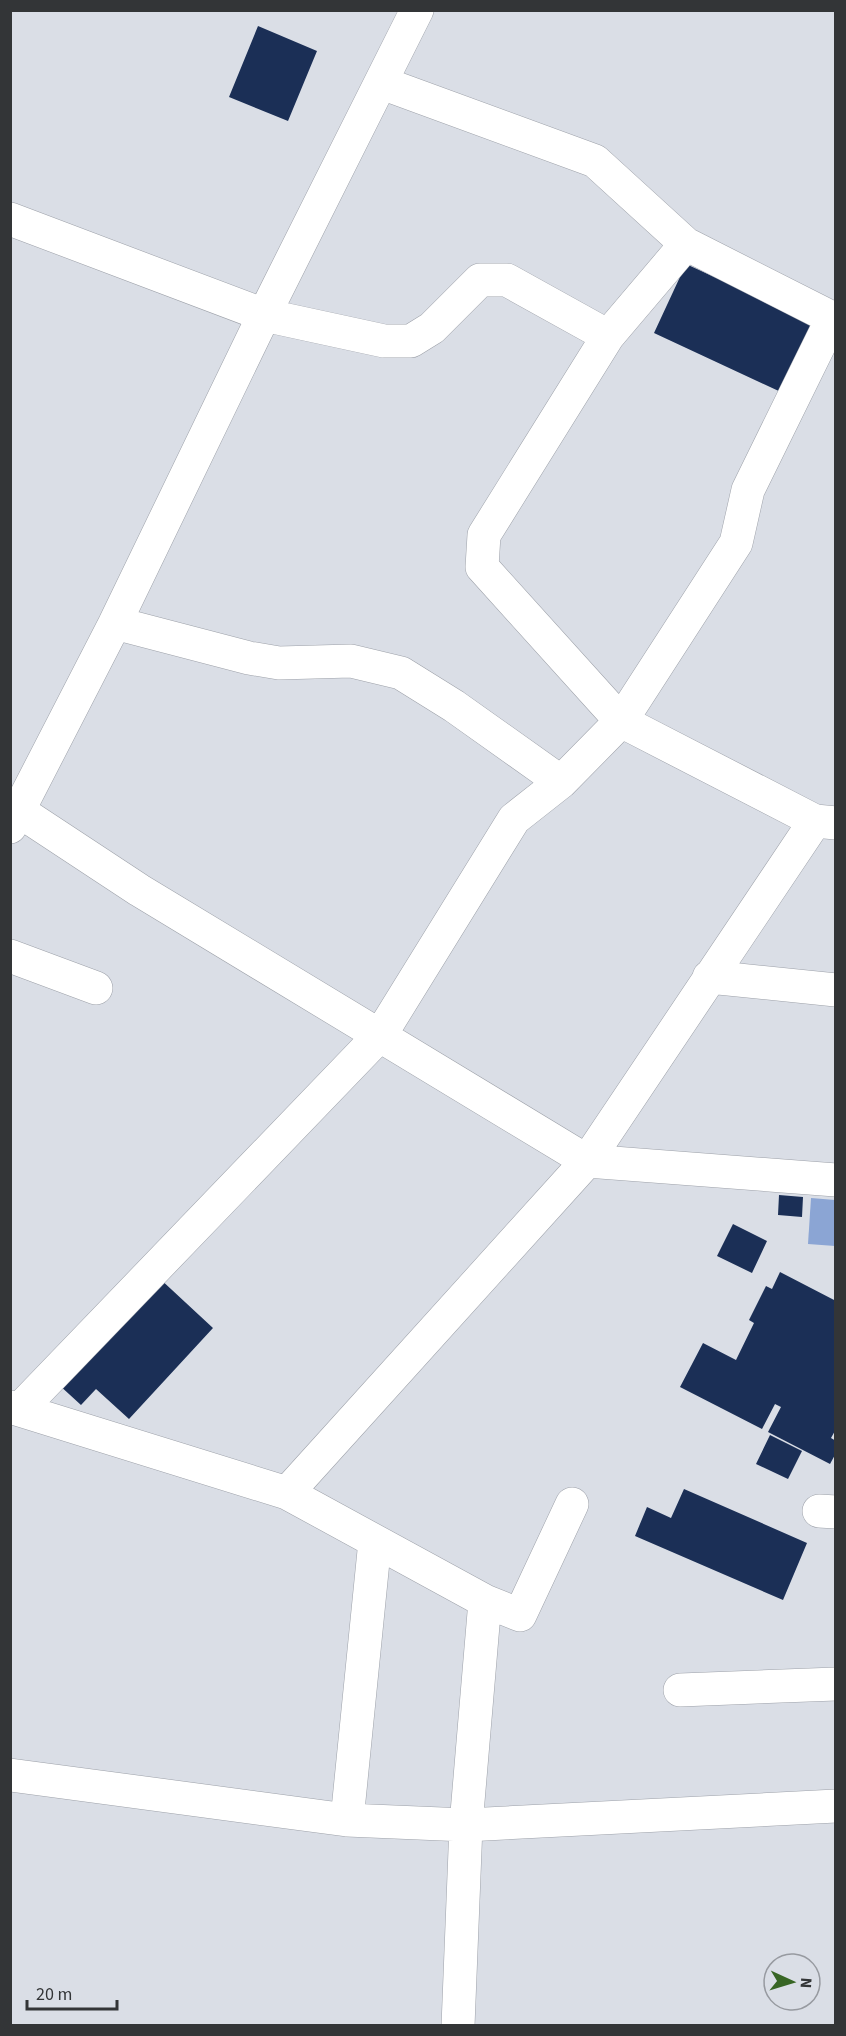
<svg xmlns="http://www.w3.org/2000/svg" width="846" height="2036" viewBox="0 0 846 2036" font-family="'Source Sans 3',sans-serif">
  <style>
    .water { fill: #8ba5d4 }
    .building { fill: #1b2f56 }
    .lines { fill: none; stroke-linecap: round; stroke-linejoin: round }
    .minor-casing { stroke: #9da1a9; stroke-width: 34 }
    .minor { stroke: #fff; stroke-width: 33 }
  </style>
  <rect width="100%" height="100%" fill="#dadee6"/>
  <path class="water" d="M811 1198 835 1200V1246L808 1244Z"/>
  <path class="building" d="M258 26 317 51 288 121 229 97Z
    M686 264 815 323 783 393 654 333Z
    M779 1195 803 1197 802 1217 778 1215Z
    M733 1224 767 1241 752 1273 717 1256Z
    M780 1272 836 1301V1429L831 1438 836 1441V1453L830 1464 768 1432 781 1407 775 1404 762 1429 680 1387 703 1343 736 1360 754 1323 749 1320 766 1286 772 1289Z
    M158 1277 213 1328 129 1419 96 1389 81 1405 58 1384Z
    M770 1435 802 1451 788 1479 756 1464Z
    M684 1489 807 1543 783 1600 635 1536 647 1507 671 1518Z"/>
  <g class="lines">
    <g class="minor-casing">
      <path id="minor" d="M382 83 595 161 686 244 836 320
        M10 219 264 315 384 341H411L432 328 480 280H507L608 336 686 244
        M608 336 484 535 482 567 621 721 815 821 836 823
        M115 623 249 658 279 663 351 661 401 673 454 706 561 782
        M10 805 139 890 587 1161 836 1180
        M10 827 115 623 264 315 417 10
        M10 956 96 988
        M709 977 836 990
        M10 1407 287 1493 485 1601 520 1615 572 1504
        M20 1409 381 1034 514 819 561 782 621 721 736 543 748 490 832 319
        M287 1493 587 1161 815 821
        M819 1511 836 1512
        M680 1690 836 1684
        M10 1775 347 1820 466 1825 836 1806
        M347 1820 375 1541
        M458 2026 466 1825 485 1601"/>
    </g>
    <use href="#minor" class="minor"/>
  </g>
  <rect width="846" height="2036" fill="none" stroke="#333537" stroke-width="24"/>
  <g transform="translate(792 1982) rotate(94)"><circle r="28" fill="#dadee6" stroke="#979aa0" stroke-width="1.5"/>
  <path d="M0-4.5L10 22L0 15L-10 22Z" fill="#386625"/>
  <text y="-9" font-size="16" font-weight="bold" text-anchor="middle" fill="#333537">N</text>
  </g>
  <path d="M27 2000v9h90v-9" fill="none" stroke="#333537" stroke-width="3"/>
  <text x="36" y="2000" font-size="18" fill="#333537" stroke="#dadee6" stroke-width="4.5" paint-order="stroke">20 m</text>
</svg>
